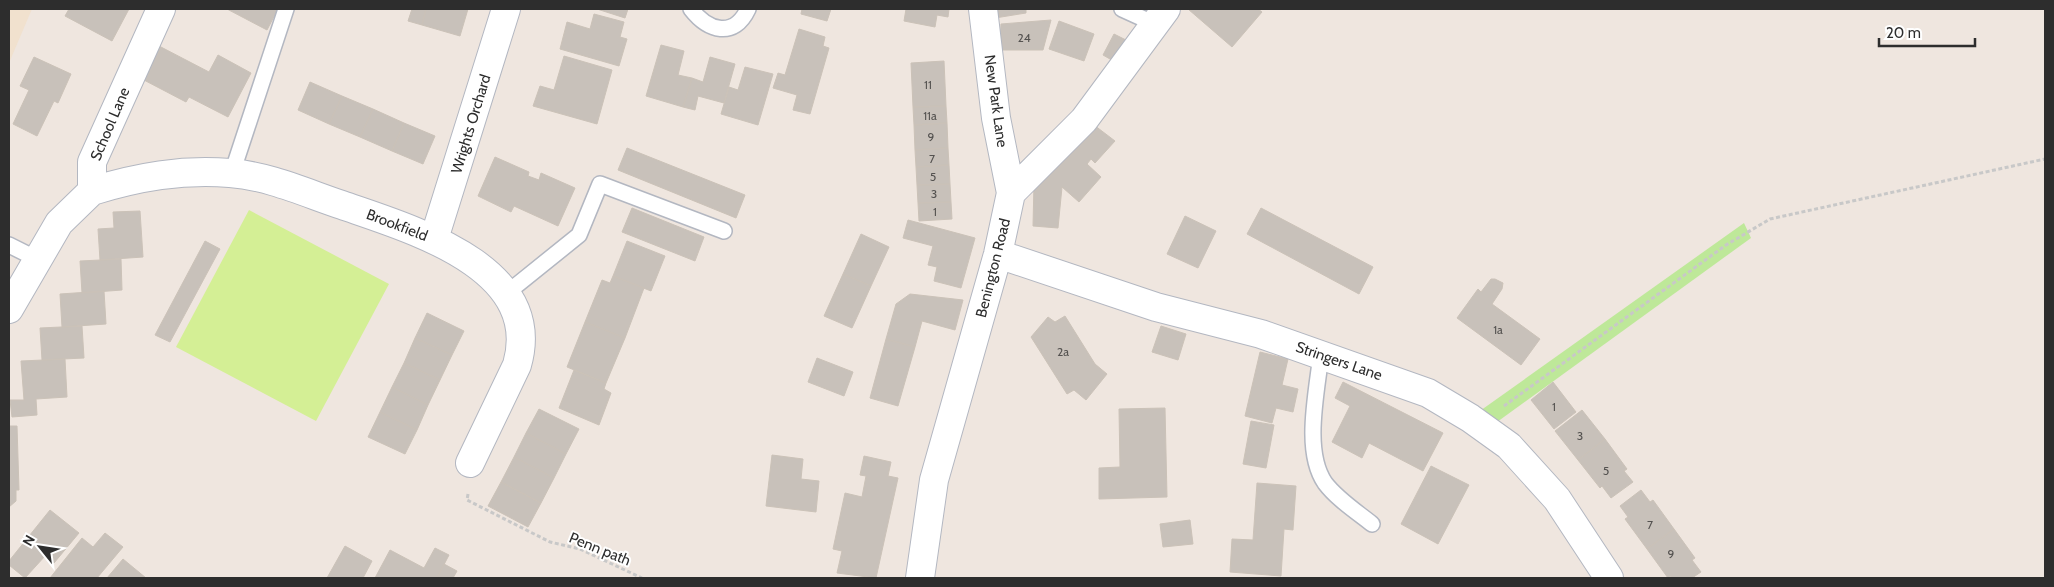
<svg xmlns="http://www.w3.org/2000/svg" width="2054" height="587" viewBox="0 0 2054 587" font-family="Cabin,sans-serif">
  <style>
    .education { fill: #f1e1ce }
    .green { fill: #bee899 }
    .pitch { fill: #d4ef95 }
    .building { fill: #c8c1ba; stroke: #cbc2b8 }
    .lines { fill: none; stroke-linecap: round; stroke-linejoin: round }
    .service-casing { stroke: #b3b7c1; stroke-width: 18 }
    .minor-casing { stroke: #b3b7c1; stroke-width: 30 }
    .path { stroke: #c8c8c8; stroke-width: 3; stroke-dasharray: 4 2.5; stroke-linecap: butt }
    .service { stroke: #fff; stroke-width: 15 }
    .minor { stroke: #fff; stroke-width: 28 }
    .labels { text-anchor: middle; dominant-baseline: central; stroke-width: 4; stroke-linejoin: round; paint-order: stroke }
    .number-label { font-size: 12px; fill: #545250 }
    .street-label { font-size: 15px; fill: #2d2d2d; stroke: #fff }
  </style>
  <rect width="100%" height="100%" fill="#efe6df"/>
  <path class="education" d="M9 9H32L9 63Z"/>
  <path class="green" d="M1744 223 1751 238 1486 430 1470 418Z"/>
  <path class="pitch" d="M249 210 389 284 316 421 176 347Z"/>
  <path class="building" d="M69 9H129L112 41 65 16Z
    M227 9H278L267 30Z
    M412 9H426L422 25 408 21Z
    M426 9H468L460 36 422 25Z
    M597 9H628L625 18Z
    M802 9H831L827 21 801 14Z
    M906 9H949L948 17 937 15 935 27 904 21Z
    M994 9H1026V13L995 18Z
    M1188 9H1258L1262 12 1232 47Z
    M594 14 624 22 620 37 627 39 619 66 560 49 567 22 590 29Z
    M1051 20 1043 50H1000L1001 24Z
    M1059 21 1094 34 1084 61 1049 49Z
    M799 29 825 37 823 46 829 48 810 114 793 110 797 95 773 88 778 73 785 75Z
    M1114 34 1128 41 1117 63 1103 55Z
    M661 45 684 51 678 75 692 78 683 107 646 96Z
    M159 46 209 72 218 55 251 73 228 117 189 97 186 102 142 79Z
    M564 56 612 70 597 124 533 106 540 86 554 90Z
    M34 57 71 74 58 103 54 101 37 136 13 124 29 90 20 86Z
    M710 57 735 64 724 103 698 96 695 110 683 107 692 78 703 82Z
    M944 61 946 106 913 107 911 63Z
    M745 67 773 74 758 125 721 114 729 87 738 90Z
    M310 82 342 96 329 124 298 110Z
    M342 96 373 109 360 137 329 124Z
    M946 106 947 123 914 125 913 107Z
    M373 109 404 123 392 151 360 137Z
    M1090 122 1115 141 1095 163 1091 159 1087 164 1101 177 1079 202 1062 187 1058 228 1033 226 1034 183Z
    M404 123 435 136 423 164 392 151Z
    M947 123 948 148 915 150 914 125Z
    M627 148 745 195 736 218 618 170Z
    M948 148 949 165 916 167 915 150Z
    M495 157 529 172 528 176 539 180 541 173 575 188 558 226 514 206 511 212 478 196Z
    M949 165 950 184 917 185 916 167Z
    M950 184 951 202 918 203 917 185Z
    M951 202 952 219 919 221 918 203Z
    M632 208 704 237 695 261 622 232Z
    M1261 208 1373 267 1359 294 1247 234Z
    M140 211 143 257 100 260 98 229 114 228 113 212Z
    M1185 216 1216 231 1198 268 1167 254Z
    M908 220 975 238 961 288 934 281 937 267 928 265 933 246 903 238Z
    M861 234 889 247 871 286 843 274Z
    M205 241 220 249 170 342 155 335Z
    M627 241 665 256 651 291 613 276Z
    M121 259 122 290 82 293 80 261Z
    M843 274 871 286 852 328 824 316Z
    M613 276 644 288 625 338 585 322 602 280 610 283Z
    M1491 279H1495L1503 283 1502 289 1492 304 1540 339 1521 365 1457 318 1478 289 1481 292Z
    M104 291 106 324 62 327 60 294Z
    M910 294 963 300 955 330 922 321 915 347 886 339 896 304Z
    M427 313 464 331 452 355 415 338Z
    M1065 316 1095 364 1107 374 1086 400 1074 390 1067 394 1031 337 1048 317 1055 322Z
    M585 322 625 338 606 383 567 367Z
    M82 326 84 358 42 360 40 328Z
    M1161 326 1186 334 1178 360 1152 352Z
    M415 338 452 355 440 380 404 363Z
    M886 339 915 347 898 406 870 398Z
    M1260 352 1288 359 1282 385 1298 389 1293 412 1276 408 1272 423 1245 416Z
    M817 358 853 372 844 396 808 382Z
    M65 359 67 397 36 399 37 415 12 417 10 400H24L21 361Z
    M404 363 440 380 428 405 392 387Z
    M574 370 606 383 604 389 611 393 599 425 559 408Z
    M1343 382 1443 433 1423 471 1369 443 1362 458 1332 442 1350 406 1335 398Z
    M1553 382 1576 412 1554 429 1531 400Z
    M392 387 428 405 417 430 380 412Z
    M1165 408 1167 497 1099 499V468L1120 467 1119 409Z
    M539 409 579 429 566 454 526 433Z
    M1582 410 1605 439 1578 460 1555 431Z
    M380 412 417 430 405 454 368 437Z
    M1251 421 1274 425 1266 468 1243 464Z
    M9 426H17L19 490H16V501L9 507Z
    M526 433 566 454 554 478 514 457Z
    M1605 439 1627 469 1624 471 1633 482 1611 498 1602 486 1600 488 1578 460Z
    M772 455 803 459 801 479 819 481 816 512 766 506Z
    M864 456 891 462 888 476 898 478 876 578 837 573 842 551 833 549 845 493 862 497 866 476 860 475Z
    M514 457 554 478 541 503 501 482Z
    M1431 466 1469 485 1438 544 1401 524Z
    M501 482 541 503 528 527 488 506Z
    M1257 483 1296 486 1293 530 1284 529 1281 576 1230 572 1232 539 1253 540Z
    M1641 490 1650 502 1653 500 1674 529 1647 549 1625 519 1628 517 1620 506Z
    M50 510 79 533 54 563 45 556 25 578 9 565V561Z
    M1190 520 1193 544 1163 547 1160 524Z
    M1674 529 1695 558 1692 560 1701 572 1692 578H1673L1671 576 1668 578 1647 549Z
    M105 533 123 547 97 578H50L82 538 93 547Z
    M345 546 372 561 363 578H327Z
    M435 548 449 555 437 578H375L390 550 424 568Z
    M123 559 146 578H107Z
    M444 564 457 571 453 578H437Z"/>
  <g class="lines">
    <g class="service-casing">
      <path id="service" d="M691 9C708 31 734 39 748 9
        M1122 9 1155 24
        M232 173 286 9
        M9 245 37 259
        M507 293 579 235 600 184 724 231
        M1321 354C1317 392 1303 451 1325 483 1337 499 1357 512 1372 524"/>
    </g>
    <g class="minor-casing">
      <path id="minor" d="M983 9 996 118 1011 193
        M92 191C138 177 182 169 230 173 269 176 306 193 342 205 411 229 545 267 517 365L470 463
        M434 239 506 9
        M998 254 1156 307 1261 334 1428 393 1470 418 1509 446 1557 499 1609 578
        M9 309 59 223 92 191V162L161 9
        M920 578 934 480 998 254 1011 193 1084 120 1166 9"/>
    </g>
    <path class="path" d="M1504 406 1726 245 1770 219 2045 159
      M468 494 467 500 550 542 580 549 642 578"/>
    <use href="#service" class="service"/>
    <use href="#minor" class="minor"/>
  </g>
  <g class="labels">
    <g class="number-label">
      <text x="1024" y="37">24</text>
      <text x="928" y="84">11</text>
      <text x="930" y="115">11a</text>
      <text x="931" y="136">9</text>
      <text x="932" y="158">7</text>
      <text x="933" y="176">5</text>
      <text x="934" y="193">3</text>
      <text x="935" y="211">1</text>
      <text x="1498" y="329">1a</text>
      <text x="1063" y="351">2a</text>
      <text x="1554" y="406">1</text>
      <text x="1580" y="435">3</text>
      <text x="1606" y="470">5</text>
      <text x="1650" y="524">7</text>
      <text x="1671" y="553">9</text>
    </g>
    <g class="street-label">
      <text transform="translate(996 101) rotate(82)">New Park Lane</text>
      <text transform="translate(110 124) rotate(-67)">School Lane</text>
      <text transform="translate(471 124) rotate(-73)">Wrights Orchard</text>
      <text transform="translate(397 225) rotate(21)">Brookfield</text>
      <text transform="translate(993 268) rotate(-76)">Benington Road</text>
      <text transform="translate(1339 361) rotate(19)">Stringers Lane</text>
      <text transform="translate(600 549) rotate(22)">Penn path</text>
    </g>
  </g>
  <rect width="2054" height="587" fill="none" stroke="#2d2d2d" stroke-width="20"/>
  <g transform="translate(40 547) rotate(300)" stroke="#ffffff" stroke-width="4" paint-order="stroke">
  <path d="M0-4L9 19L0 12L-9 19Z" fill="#2d2d2d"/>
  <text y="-8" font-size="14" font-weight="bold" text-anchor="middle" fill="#2d2d2d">N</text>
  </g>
  <path d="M1879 38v8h96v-8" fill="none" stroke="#2d2d2d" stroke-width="2.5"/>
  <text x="1886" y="38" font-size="15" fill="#2d2d2d" stroke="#ffffff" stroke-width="4" paint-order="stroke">20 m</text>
</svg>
